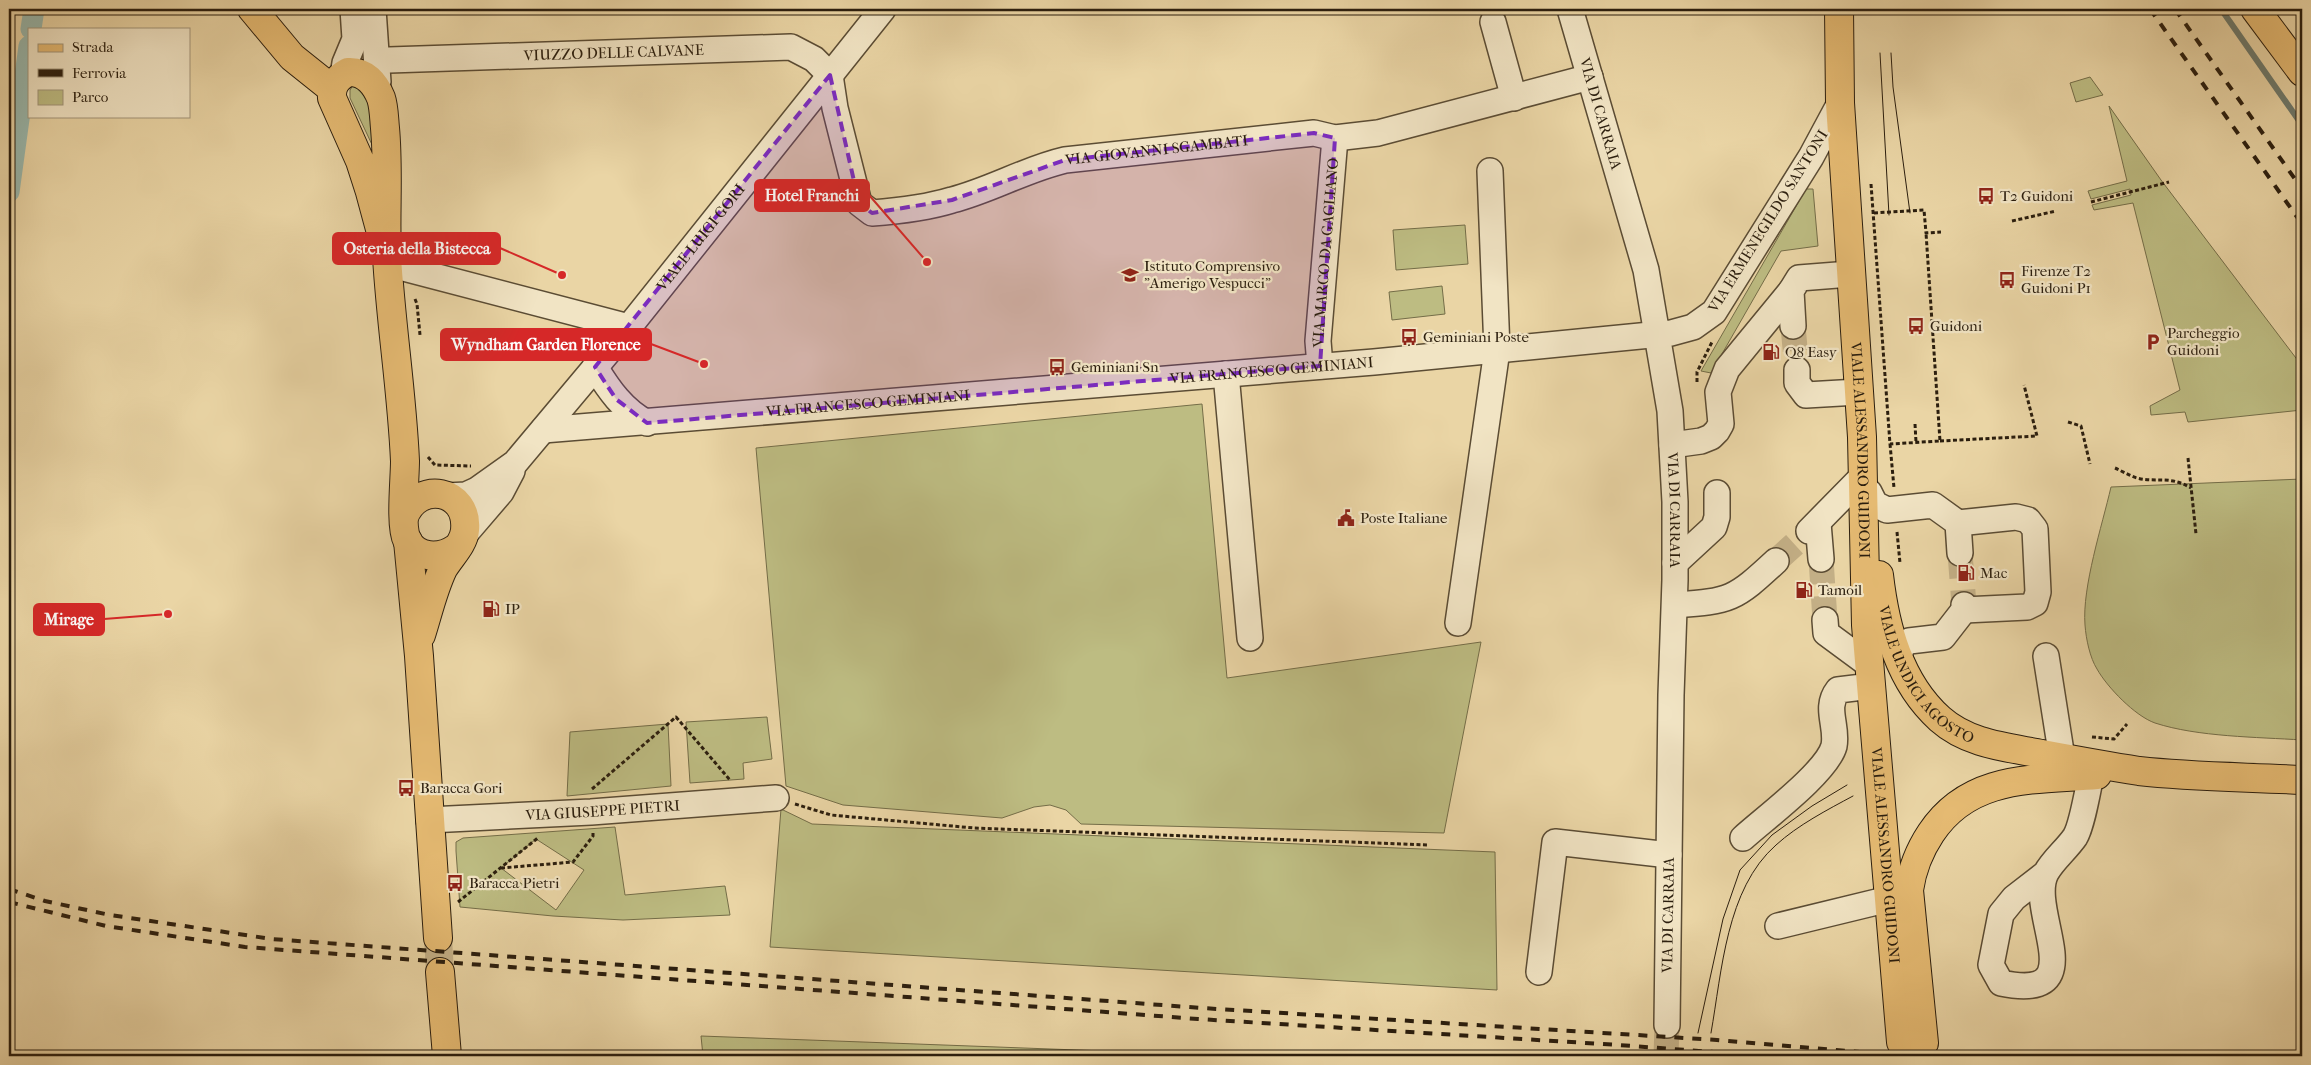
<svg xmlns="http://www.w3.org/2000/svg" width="2311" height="1065" viewBox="0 0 2311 1065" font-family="'IM FELL French Canon',serif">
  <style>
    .green { fill: #bdbc82; stroke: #746d48; fill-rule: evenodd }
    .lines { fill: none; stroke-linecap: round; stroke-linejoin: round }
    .stream { stroke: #6d7a6d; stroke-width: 6 }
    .canal { stroke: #99b8ad; stroke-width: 21 }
    .minor-tunnel { stroke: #c4b087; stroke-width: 25; stroke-dasharray: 25 12; stroke-linecap: butt }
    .major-tunnel { stroke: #c4b087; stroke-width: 28; stroke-dasharray: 28 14; stroke-linecap: butt }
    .minor-casing { stroke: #5b4c34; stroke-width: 28 }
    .major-casing { stroke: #2b1e0e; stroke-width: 30 }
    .path { stroke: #2b1e0e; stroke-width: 3; stroke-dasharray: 4 2.5; stroke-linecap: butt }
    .minor { stroke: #f1e4c4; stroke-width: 25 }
    .major { stroke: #e5ba72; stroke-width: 28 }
    .tram { stroke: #2b1e0e; stroke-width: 1 }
    .rail { stroke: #2b1e0e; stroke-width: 4; stroke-dasharray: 9 9; stroke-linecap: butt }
    .marked { fill: #7b2cbf; fill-opacity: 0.2; stroke: #7b2cbf; stroke-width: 4; stroke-dasharray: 10 6; stroke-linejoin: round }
    .labels { text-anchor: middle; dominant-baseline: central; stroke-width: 4.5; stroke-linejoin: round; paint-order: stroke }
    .street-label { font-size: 15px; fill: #2b1e0e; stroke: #f1e4c4 }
    .poi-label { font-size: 15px; fill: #2b1e0e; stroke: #f1e4c4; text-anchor: start }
    .leader { fill: none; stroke: #d62828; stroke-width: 2 }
    .callout-dot { fill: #d62828; stroke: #f1e4c4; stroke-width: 2 }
    .callout { fill: #d62828; stroke: #d62828; stroke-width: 2 }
    .callout-label { font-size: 16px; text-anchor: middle; font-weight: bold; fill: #fff }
  </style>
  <rect width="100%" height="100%" fill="#ead5a5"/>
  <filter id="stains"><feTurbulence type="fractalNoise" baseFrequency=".004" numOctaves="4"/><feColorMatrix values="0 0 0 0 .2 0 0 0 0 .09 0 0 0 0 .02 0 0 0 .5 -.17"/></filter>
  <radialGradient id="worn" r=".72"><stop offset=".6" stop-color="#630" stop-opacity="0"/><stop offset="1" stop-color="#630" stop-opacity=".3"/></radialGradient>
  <path class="green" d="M2090 77 2103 95 2076 102 2070 83Z
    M354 84 367 86 375 151 350 98V90Z
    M2109 106 2161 180 2302 366V410L2188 422 2185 412 2151 415 2150 406 2180 390 2133 203 2094 210 2092 205 2131 195 2130 189 2091 199 2088 191 2127 181Z
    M1806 189H1813L1818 246 1781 251 1711 373 1701 371Z
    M1465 225 1468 264 1396 270 1393 230Z
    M1442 286 1445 314 1392 320 1389 292Z
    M1202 404 1227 678 1481 642 1444 833 1081 824 1066 810 1050 805 1034 807 1002 818 843 805 786 786 756 448Z
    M2302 479V740C2257 737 2198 737 2155 723 2135 716 2107 687 2097 669 2090 658 2086 639 2085 625 2082 587 2102 526 2111 487Z
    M767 717 772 759 743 763 744 779 690 783 686 722Z
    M668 724 671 786 567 796 570 732Z
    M781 809 812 824 1495 852 1497 990 770 947Z
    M615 827 625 895 725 886 730 915 623 920 553 916 460 907 456 851V842L463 838ZM536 839 584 870 556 910 501 868Z
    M701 1036 1239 1056H703Z"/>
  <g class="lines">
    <path class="stream" d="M2221 9 2302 125"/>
    <path class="canal" d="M31 29 34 9
      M9 192 29 46"/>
    <path class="minor-tunnel" d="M1793 326 1797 370
      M1960 553 1964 605
      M1821 559 1825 620
      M1776 561 1809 531
      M1666 1056 1667 1025"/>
    <path class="major-tunnel" d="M438 938 440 972"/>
    <g class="minor-casing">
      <g id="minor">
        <path d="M373 9 378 82"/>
        <path id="s1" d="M1570 9 1646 270 1670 411 1675 502V580L1671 695 1667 1025"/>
        <path d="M1493 22 1514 98"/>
        <path id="s2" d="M389 60 791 47 814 59 830 75 835 108 859 203 872 213C899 211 926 208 952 200 991 190 1026 169 1065 160L1314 133 1335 138 1378 133 1590 77"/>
        <path d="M343 75 345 63 355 39 353 9"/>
        <path d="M388 264 629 327"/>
        <path d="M1793 326 1791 291 1799 278 1850 274"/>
        <path id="s3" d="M1320 366 1318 341 1335 138"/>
        <path d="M595 367C609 390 623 410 647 423"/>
        <path d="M1797 370V383L1806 395 1858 392"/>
        <path d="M1226 374 1250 638"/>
        <path id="s4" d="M543 430 1374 362 1671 333 1693 327 1714 312 1811 157 1840 103"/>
        <path d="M1672 445 1701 441 1711 437 1717 431 1721 424 1718 392 1727 369 1791 291"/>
        <path d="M1869 492 1875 504 1887 510 1933 505 1958 523 1960 553"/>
        <path id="s5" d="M447 496 466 495 477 490 515 463 629 327 883 9"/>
        <path d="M1818 523 1821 559"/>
        <path d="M1958 523 2016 517 2028 520 2035 529 2038 592 2035 603 2027 607 1964 610"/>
        <path d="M1809 531 1863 476"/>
        <path d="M465 534 501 492 512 471"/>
        <path d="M1675 563 1714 527 1717 517V493"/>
        <path d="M1675 605C1731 601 1734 600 1776 561"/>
        <path d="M1825 620 1826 633 1868 664"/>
        <path d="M1458 623 1497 350 1490 171"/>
        <path d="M2046 656 2062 758"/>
        <path d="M1902 666 1899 655 1903 644 1909 641 1943 637 1964 610V605"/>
        <path id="s6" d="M429 820 591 812 776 798"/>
        <path d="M1743 838C1765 818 1827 772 1834 746 1838 726 1824 708 1838 690L1871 686"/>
        <path d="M2045 874 2014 898 2001 914 1991 965 2001 983C2096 1003 2026 911 2046 873 2053 860 2066 850 2075 837 2082 826 2088 789 2091 775"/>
        <path d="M1778 926 1889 899"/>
        <path d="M1539 972 1555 842 1669 855"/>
      </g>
    </g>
    <g class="major-casing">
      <g id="major">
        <path d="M252 9 292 57 332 89"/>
        <path id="s7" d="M1839 9 1840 103 1862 437 1866 625 1901 1042"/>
        <path d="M2255 9 2302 72"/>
        <path d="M387 255 370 192 360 161 332 98C331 85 337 78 348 72 365 71 375 83 381 98 384 107 384 118 385 128 389 171 385 214 387 257 391 325 402 393 405 461 405 479 400 526 407 540 417 559 440 559 456 548"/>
        <path d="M404 517C418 480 469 489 465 530 464 544 450 557 443 569 433 590 428 613 421 635"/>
        <path d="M408 541 419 656 438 938"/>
        <path id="s8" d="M1879 575C1885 627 1899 682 1940 719 1968 744 2006 747 2042 754 2074 760 2107 766 2139 771 2192 777 2249 777 2302 780"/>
        <path d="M440 972 447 1056"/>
        <path d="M1924 1043 1909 890C1912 869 1919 851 1931 833 1970 774 2035 780 2097 775"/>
      </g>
    </g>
    <path class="path" d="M1871 184 1890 444 1940 441 1926 233
      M2091 202 2169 182
      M1874 213 1924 210 1926 233 1941 232
      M2012 221 2056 211
      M415 299 417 304 420 335
      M1697 382V372L1712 342
      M2068 422 2081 426 2090 464
      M1915 424 1916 442
      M1940 441 2037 436 2024 385
      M1890 444 1894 488
      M428 457 435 465 471 466
      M2188 458 2196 534
      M2115 468C2122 471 2130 476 2137 478 2157 483 2169 475 2191 488
      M1897 532 1900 563
      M2092 737 2114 739 2127 724
      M592 789 676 717 730 780
      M795 804 831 815 974 828 1429 845
      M501 868 573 862 593 836V833
      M458 902 539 837"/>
    <use href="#minor" class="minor"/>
    <use href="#major" class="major"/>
    <path class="tram" d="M1880 53 1889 215
      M1891 53 1893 87 1910 213
      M1698 1033 1723 919 1740 870 1772 835 1812 806 1847 785
      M1711 1033C1722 971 1726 889 1776 845 1798 825 1827 810 1853 796"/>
    <path class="rail" d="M2150 9 2302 224
      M2175 9 2302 189
      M9 889 45 901 110 915 272 939 1202 1008 1717 1040 1906 1056
      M9 902 106 926 245 947 1198 1019 1619 1045 1766 1056"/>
  </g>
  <path class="marked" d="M830 75 859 203 872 213 952 200 1065 160 1314 133 1335 138 1320 366 647 423 616 399 595 367Z"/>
  <defs>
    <g id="bus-bare" transform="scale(1.35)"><path d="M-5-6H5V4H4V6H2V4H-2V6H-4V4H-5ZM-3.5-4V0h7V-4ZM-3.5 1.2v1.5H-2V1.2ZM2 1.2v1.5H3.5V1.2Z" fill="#8f2418" stroke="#f1e4c4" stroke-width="2.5" paint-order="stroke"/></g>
    <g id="school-bare" transform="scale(1.35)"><path d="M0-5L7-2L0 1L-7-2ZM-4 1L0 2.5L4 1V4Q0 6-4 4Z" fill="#8f2418" stroke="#f1e4c4" stroke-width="2.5" paint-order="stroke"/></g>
    <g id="parking-bare" transform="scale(1.35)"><path d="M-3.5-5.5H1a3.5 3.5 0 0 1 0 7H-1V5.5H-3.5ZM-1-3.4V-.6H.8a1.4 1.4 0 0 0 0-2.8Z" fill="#8f2418" stroke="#f1e4c4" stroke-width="2.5" paint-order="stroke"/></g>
    <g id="fuel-bare" transform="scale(1.35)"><path d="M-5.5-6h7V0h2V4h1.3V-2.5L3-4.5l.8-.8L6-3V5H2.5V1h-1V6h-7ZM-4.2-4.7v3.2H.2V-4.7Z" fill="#8f2418" stroke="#f1e4c4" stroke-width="2.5" paint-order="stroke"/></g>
    <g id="civic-bare" transform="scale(1.35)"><path d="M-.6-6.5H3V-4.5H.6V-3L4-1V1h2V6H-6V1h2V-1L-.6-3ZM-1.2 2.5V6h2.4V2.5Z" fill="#8f2418" stroke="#f1e4c4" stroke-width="2.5" paint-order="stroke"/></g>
  </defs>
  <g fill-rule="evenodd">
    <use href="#bus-bare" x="1986" y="196"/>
    <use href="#school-bare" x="1130" y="275"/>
    <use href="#bus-bare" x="2007" y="280"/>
    <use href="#bus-bare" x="1916" y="326"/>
    <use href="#bus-bare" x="1409" y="337"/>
    <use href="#parking-bare" x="2153" y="342"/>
    <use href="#fuel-bare" x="1771" y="352"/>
    <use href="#bus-bare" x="1057" y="367"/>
    <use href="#civic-bare" x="1346" y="518"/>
    <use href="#fuel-bare" x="1966" y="573"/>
    <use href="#fuel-bare" x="1804" y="590"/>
    <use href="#fuel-bare" x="491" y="609"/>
    <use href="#bus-bare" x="406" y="788"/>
    <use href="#bus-bare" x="455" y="883"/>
  </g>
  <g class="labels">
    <g class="street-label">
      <text stroke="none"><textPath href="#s2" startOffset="225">VIUZZO DELLE CALVANE</textPath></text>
      <text stroke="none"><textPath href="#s1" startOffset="109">VIA DI CARRAIA</textPath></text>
      <text stroke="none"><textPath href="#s2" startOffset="892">VIA GIOVANNI SGAMBATI</textPath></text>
      <text transform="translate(1768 221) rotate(-58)">VIA ERMENEGILDO SANTONI</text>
      <text stroke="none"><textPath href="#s5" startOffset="370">VIALE LUIGI GORI</textPath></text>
      <text stroke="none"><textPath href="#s3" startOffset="114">VIA MARCO DA GAGLIANO</textPath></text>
      <text stroke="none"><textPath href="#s4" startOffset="731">VIA FRANCESCO GEMINIANI</textPath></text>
      <text stroke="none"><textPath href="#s4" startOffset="326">VIA FRANCESCO GEMINIANI</textPath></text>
      <text stroke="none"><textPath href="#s7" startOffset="442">VIALE ALESSANDRO GUIDONI</textPath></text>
      <text stroke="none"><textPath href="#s1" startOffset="514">VIA DI CARRAIA</textPath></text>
      <text stroke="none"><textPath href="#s8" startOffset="115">VIALE UNDICI AGOSTO</textPath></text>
      <text stroke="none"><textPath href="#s6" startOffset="174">VIA GIUSEPPE PIETRI</textPath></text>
      <text stroke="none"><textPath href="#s7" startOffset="848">VIALE ALESSANDRO GUIDONI</textPath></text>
      <text transform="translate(1668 915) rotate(-89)">VIA DI CARRAIA</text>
    </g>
    <g class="poi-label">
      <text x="2000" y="196">T2 Guidoni</text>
      <text x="1144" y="266">Istituto Comprensivo<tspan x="1144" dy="17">"Amerigo Vespucci"</tspan></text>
      <text x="2021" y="271">Firenze T2<tspan x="2021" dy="17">Guidoni P1</tspan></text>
      <text x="1930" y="326">Guidoni</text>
      <text x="2167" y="333">Parcheggio<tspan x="2167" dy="17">Guidoni</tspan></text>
      <text x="1423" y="337">Geminiani Poste</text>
      <text x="1785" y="352">Q8 Easy</text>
      <text x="1071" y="367">Geminiani Sn</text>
      <text x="1360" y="518">Poste Italiane</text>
      <text x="1980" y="573">Mac</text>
      <text x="1818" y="590">Tamoil</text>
      <text x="505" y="609">IP</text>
      <text x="420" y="788">Baracca Gori</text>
      <text x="469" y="883">Baracca Pietri</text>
    </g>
  </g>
  <path class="leader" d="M927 262L869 195M562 275L500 248M704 364L651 344M168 614L104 619"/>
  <g class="callout-dot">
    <circle cx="927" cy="262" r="5"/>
    <circle cx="562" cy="275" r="5"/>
    <circle cx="704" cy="364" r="5"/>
    <circle cx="168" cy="614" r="5"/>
  </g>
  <g class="callout">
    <rect x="755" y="180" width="114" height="31" rx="5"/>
    <rect x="333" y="233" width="167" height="31" rx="5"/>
    <rect x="441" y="329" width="210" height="31" rx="5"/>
    <rect x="34" y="604" width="70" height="31" rx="5"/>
  </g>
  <g class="callout-label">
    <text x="812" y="201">Hotel Franchi</text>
    <text x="417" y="254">Osteria della Bistecca</text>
    <text x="546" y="350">Wyndham Garden Florence</text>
    <text x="69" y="625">Mirage</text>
  </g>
  <rect width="2311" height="1065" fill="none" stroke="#ead5a5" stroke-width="30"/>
  <rect x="10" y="10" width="2291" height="1045" fill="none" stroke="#2b1e0e" stroke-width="2.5"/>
  <rect x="15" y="15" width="2281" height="1035" fill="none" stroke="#2b1e0e"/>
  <rect x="28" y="28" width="162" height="90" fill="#f1e4c4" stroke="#a2957b"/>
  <rect x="38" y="44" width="25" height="8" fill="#e5ba72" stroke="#a2957b"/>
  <text x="72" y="52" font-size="15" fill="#2b1e0e">Strada</text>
  <rect x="38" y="69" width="25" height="8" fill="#2b1e0e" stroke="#a2957b"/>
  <text x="72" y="78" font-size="15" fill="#2b1e0e">Ferrovia</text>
  <rect x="38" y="90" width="25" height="15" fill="#bdbc82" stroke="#a2957b"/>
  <text x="72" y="102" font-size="15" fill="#2b1e0e">Parco</text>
  <rect width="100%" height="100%" filter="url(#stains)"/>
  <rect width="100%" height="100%" fill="url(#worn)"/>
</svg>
